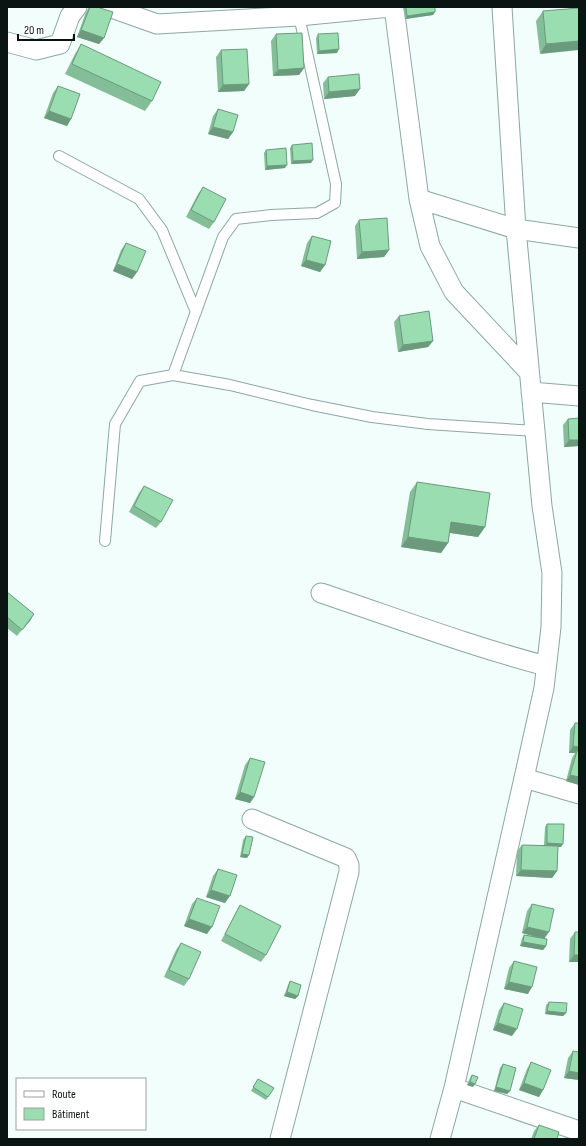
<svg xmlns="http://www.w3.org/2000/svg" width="586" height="1146" viewBox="0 0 586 1146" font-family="'Sofia Sans Condensed',sans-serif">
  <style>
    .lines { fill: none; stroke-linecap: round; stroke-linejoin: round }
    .lane-casing { stroke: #8ca8a1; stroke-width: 12 }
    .street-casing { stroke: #8ca8a1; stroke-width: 21 }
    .lane { stroke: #fff; stroke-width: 10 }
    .street { stroke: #fff; stroke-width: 19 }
    .wall { fill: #84be98 }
    .shaded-wall { fill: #6b9b7c }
    .building { fill: #99ddb1; stroke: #6b9b7c }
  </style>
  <rect width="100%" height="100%" fill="#f2fefb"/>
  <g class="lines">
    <g class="lane-casing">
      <path id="lane" d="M59 156 139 199 162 230 196 312
        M173 375 223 237 236 219 271 215 317 213 335 203 336 184 299 16
        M105 541 115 424 140 381 173 375 230 385 312 405 372 417 428 424 535 431"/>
    </g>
    <g class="street-casing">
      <path id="street" d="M109 7 157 24 299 16 390 7
        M394 7 419 199 430 246 454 292 529 372
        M7 42 36 50 60 44 70 16 77 7
        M419 199 516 229 579 238
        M531 392 579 396
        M321 593C396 618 470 646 546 666
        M524 778 579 794
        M252 819 346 858 349 865V872L280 1139
        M454 1088 579 1131
        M440 1139 454 1088 524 778 544 688 551 627 552 573 542 506 516 229 502 7"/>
    </g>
    <use href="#lane" class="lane"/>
    <use href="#street" class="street"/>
  </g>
  <path class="wall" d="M89 7H97L104 38 99 44 77 37 86 12Z
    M403 7H435V12L433 15 405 19Z
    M579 8 540 54 536 21 543 11Z
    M276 34 304 68 299 75 273 76 271 41Z
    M318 34 337 53 317 54 316 38Z
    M81 44 152 101 145 111 65 74 75 54Z
    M221 50 249 84 244 91 218 92 216 57Z
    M328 77 355 96 324 99 323 83Z
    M58 86 71 119 67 126 44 118 53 93Z
    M218 109 233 132 228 139 208 134 213 116Z
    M292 145 311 163 291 164 290 148Z
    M266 150 285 168 265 170 264 153Z
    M203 187 214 222 209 229 186 217 198 194Z
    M359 220 389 250 384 257 357 259 355 226Z
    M312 236 325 265 320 272 301 266 307 243Z
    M126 243 137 272 132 279 113 271 121 250Z
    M399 316 433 341 428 347 398 352 394 322Z
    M579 418V446L564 447 563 425 568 419Z
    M417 482 485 527 478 537 450 533 448 543 441 553 401 547 410 492Z
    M144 486 161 522 156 528 129 512 139 493Z
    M7 592 34 614 17 636 7 628Z
    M575 723 579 785 566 781 572 758 575 753H569L570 730Z
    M250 758 254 797 250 803 235 799 245 765Z
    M547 824 561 847H558L557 871 552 878 516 876 517 851 522 845H544L545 827Z
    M246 836 247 858 240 857 243 840Z
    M218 869 225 903 206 897 213 876Z
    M197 898 207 934 184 926 192 904Z
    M532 904 544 938 546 946 543 950 520 946 522 938 524 935 533 936 522 933 527 911Z
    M240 905 266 955 261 962 221 941 236 912Z
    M575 932 579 962H569L570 939Z
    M181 943 189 979 184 986 164 977 176 950Z
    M514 961 528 994 504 989 509 968Z
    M290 981 298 996 295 999 284 996 288 985Z
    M549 1002 566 1013 563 1016 545 1014 546 1005Z
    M504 1003 512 1036 493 1030 499 1010Z
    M573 1051 579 1080 564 1078 568 1058Z
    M531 1062 543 1090 539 1097 519 1090 527 1069Z
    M503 1064 510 1091 507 1094 494 1091 500 1068Z
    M472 1075 473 1087 467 1085 470 1078Z
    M258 1079 274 1088 266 1100 251 1091Z
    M539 1125 557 1139H531L534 1131Z"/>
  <path class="shaded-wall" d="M435 12 433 15 405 19 407 16Z
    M81 30 104 38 99 44 77 37Z
    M579 41V50L540 54 546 44Z
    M339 49 337 53 317 54 319 51Z
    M304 68 299 75 273 76 278 70Z
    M249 84 244 91 218 92 223 85Z
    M360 89 355 96 324 99 329 92Z
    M49 111 71 119 67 126 44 118Z
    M213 127 233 132 228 139 208 134Z
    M313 160 311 163 291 164 293 161Z
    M287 165 285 168 265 170 267 166Z
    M389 250 384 257 357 259 362 252Z
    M306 260 325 265 320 272 301 266Z
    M117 264 137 272 132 279 113 271Z
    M433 341 428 347 398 352 403 345Z
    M569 440H579V446L564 447Z
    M451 522 485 527 478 537 444 532Z
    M408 537 448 543 441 553 401 547Z
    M34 614 30 621 17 636 22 630Z
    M573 746 579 747V754L577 751 575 753H569Z
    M570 775 579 777V785L566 781Z
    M240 792 254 797 250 803 235 799Z
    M547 843 563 844 561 847H544Z
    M242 854 249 855 247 858 240 857Z
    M521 870 557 871 552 878 516 876Z
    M211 890 230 896 225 903 206 897Z
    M189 919 212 927 207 934 184 926Z
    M527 927 549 932 544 939 522 933Z
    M523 942 546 946 543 950 520 946Z
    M574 955H579V962H569Z
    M509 982 532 987 528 994 504 989Z
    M287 992 298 996 295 999 284 996Z
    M547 1011 566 1013 563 1016 545 1014Z
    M498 1023 517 1029 512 1036 493 1030Z
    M569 1071 579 1073V1080L564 1078Z
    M470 1082 475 1084 473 1087 467 1085Z
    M524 1083 543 1090 539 1097 519 1090Z
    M496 1087 510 1091 507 1094 494 1091Z"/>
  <path class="building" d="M90 7H97L113 12 104 38 81 30Z
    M406 7H435V12L407 16Z
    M579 8V41L546 44 543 11Z
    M302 33 304 68 278 70 276 34Z
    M338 33 339 49 319 51 318 34Z
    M81 44 161 82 152 101 72 64Z
    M247 49 249 84 223 85 221 50Z
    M359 74 360 89 329 92 328 77Z
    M58 86 80 94 71 119 49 111Z
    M218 109 238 115 233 132 213 127Z
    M312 143 313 160 293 161 292 145Z
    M286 148 287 165 267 166 266 150Z
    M203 187 226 199 214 222 191 210Z
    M387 218 389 250 362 252 359 220Z
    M312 236 331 241 325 265 306 260Z
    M126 243 146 251 137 272 117 264Z
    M429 311 433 341 403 345 399 316Z
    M579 418V440H569L568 419Z
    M417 482 490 493 485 527 451 522 448 543 408 537Z
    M144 486 173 500 161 522 134 506Z
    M7 592 34 614 22 630 7 617Z
    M575 723H579V747L573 746Z
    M577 751H579V777L570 775Z
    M250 758 265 762 254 797 240 792Z
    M547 824H564L563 844 547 843Z
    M246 836 253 837 249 855 242 854Z
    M522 845 558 846 557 871 521 870Z
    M218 869 237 875 230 896 211 890Z
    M197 898 220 906 212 927 189 919Z
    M532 904 554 909 549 932 527 927Z
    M240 905 281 926 266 955 225 934Z
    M575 932H579V955H574Z
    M524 935 547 939 546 946 523 942Z
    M181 943 201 952 189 979 169 970Z
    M514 961 537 967 532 987 509 982Z
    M290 981 301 985 298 996 287 992Z
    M549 1002 567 1003 566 1013 547 1011Z
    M504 1003 523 1009 517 1029 498 1023Z
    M573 1051 579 1052V1073L569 1071Z
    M531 1062 551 1070 543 1090 524 1083Z
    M503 1064 516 1068 510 1091 496 1087Z
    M472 1075 478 1077 475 1084 470 1082Z
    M258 1079 274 1088 268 1097 253 1087Z
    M539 1125 559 1132 557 1139H534Z"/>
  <rect width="586" height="1146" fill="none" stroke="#0a1412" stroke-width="16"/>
  <rect x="16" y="1078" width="130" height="52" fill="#ffffff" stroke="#9da1a0"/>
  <rect x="24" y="1091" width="20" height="6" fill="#ffffff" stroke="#9da1a0"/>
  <text x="52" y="1098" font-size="12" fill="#0a1412">Route</text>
  <rect x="24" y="1108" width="20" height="12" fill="#99ddb1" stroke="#9da1a0"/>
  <text x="52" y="1118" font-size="12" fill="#0a1412">Bâtiment</text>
  <path d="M18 34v6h56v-6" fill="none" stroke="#0a1412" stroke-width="2"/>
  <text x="24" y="34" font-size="12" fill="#0a1412" stroke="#ffffff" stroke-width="3" paint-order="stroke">20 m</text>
</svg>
